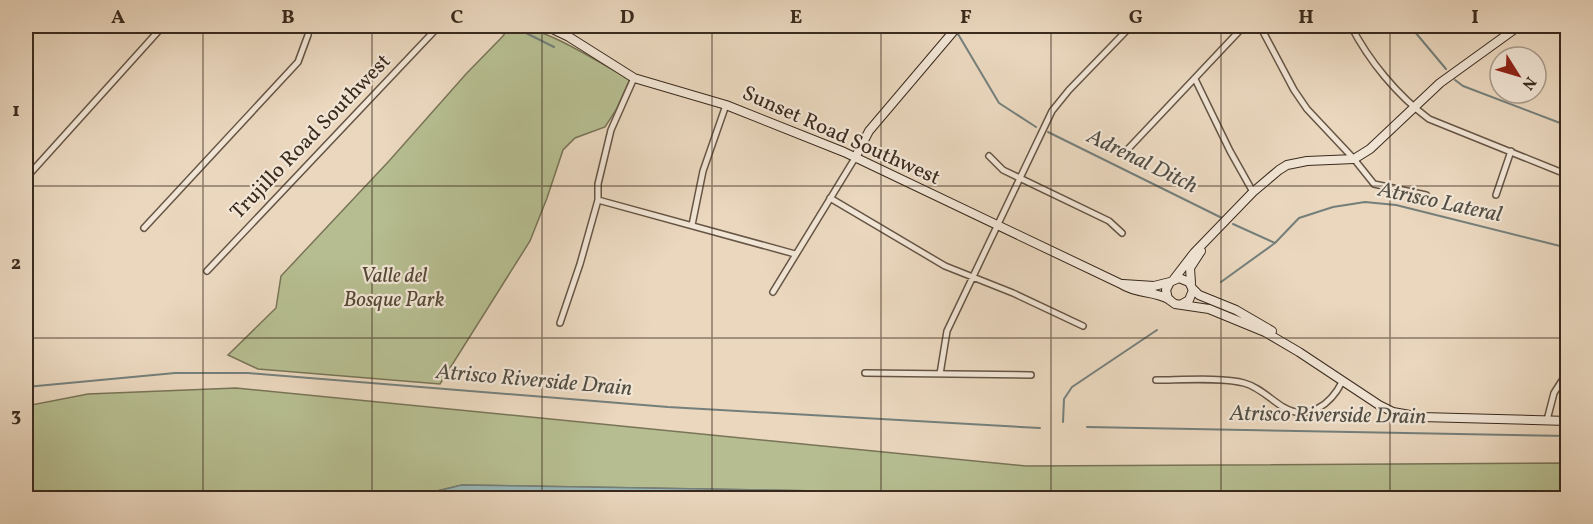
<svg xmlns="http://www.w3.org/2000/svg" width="1593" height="524" viewBox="0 0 1593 524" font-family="Vollkorn,serif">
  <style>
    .green { fill: #b6be91; stroke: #787457; stroke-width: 1.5 }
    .water { fill: #9ab8b9; stroke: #747f7b; stroke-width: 1.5 }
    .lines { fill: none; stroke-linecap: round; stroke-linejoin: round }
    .shore { stroke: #6a716b; stroke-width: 1.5 }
    .stream { stroke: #747f7b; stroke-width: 2 }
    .street-casing { stroke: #665545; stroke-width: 8 }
    .secondary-casing { stroke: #3a2a1d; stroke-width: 10 }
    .street { stroke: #f1e5d5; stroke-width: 5 }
    .secondary { stroke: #f1e5d5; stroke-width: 8 }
    .grid { fill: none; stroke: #3a2a1d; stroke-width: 1.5; stroke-opacity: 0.55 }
    .labels { text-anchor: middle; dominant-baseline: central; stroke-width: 4.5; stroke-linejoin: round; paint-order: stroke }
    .street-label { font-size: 21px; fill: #3a2a1d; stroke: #f1e5d5 }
    .park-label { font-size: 21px; font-style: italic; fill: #534834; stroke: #f1e5d5 }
    .water-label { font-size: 22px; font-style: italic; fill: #524e44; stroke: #f1e5d5 }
    .neatline { fill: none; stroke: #3a2a1d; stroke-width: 2 }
    .grid-label { font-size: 20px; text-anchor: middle; font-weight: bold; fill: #3a2a1d }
  </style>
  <rect width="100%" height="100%" fill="#ead7be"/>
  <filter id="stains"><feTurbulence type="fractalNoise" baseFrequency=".00333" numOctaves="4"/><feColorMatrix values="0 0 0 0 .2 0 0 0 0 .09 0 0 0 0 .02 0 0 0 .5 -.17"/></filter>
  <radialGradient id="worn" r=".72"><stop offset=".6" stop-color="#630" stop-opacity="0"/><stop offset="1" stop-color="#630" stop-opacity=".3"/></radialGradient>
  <path class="green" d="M510 26C546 26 596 62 630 79L616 110 605 127 575 138 563 150 547 198 530 241 440 384 258 369 228 355 276 308 281 276 389 161 466 74 503 36Z
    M236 388 1026 466 1568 463 1567 498H1254L462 485 408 498H26V406L88 394Z"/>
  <path class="water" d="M462 485 1250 498H1254H408Z"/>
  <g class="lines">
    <path class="shore" d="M433 498 463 491 917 498"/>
    <path class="stream" d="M498 26 526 33 554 47
      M1406 26 1415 32 1446 69
      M958 34 999 103 1036 127
      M26 40 39 26
      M1455 80 1463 86 1568 126
      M1048 132 1222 218
      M1233 224 1275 243
      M1221 282 1275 243 1299 218 1333 207 1365 202 1396 205 1568 248
      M26 387 175 373H248L668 407 1040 428
      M1063 422 1064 399 1072 387 1157 330
      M1087 427 1568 436"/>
    <g class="street-casing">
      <path id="street" d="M1260 26 1294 90 1307 109 1354 159 1374 184 1426 195
        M1351 26C1369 61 1397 95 1429 119L1568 175
        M1195 79 1230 151 1253 192
        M1128 149 1244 26
        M989 156 1003 170 1109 221 1122 233
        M26 178 163 26
        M1496 195 1511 151
        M830 198 945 266 1013 293 1083 326
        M598 200 795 254
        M692 225 703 171 726 105
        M144 228 298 62 308 35 309 26
        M207 271 439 26
        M773 292 855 158
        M560 323 580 264 598 200V184L611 130 634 78
        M865 373 1031 375
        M940 374 947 331 1052 111 1069 90 1131 26
        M1156 380C1179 380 1224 377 1244 383 1259 387 1270 399 1283 407 1308 422 1331 404 1342 382
        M1547 420 1554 393 1568 371"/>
    </g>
    <g class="secondary-casing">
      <path id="secondary" d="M546 26 569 37 634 78 726 105 844 152 1121 284C1138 295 1154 290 1170 300
        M855 158 869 131 958 26
        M1174 279 1194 253 1253 192 1279 170 1287 165 1307 161 1354 159 1370 149 1440 83 1519 26
        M1191 283 1190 268 1201 251
        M1123 284 1154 286 1170 282
        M1192 288 1199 295 1236 310 1272 331
        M1182 304 1189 300 1193 290 1189 282 1179 278 1170 282 1166 290 1168 299 1175 304 1209 309 1265 332 1299 352 1379 405 1393 412 1421 417 1568 421"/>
    </g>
    <use href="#street" class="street"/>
    <use href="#secondary" class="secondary"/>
  </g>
  <path class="grid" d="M203 26V498M372 26V498M542 26V498M712 26V498M881 26V498M1051 26V498M1221 26V498M1390 26V498M26 186H1568M26 338H1568"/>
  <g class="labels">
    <g class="street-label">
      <text transform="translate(841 136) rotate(24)">Sunset Road Southwest</text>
      <text transform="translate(311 137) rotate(-46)">Trujillo Road Southwest</text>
    </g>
    <g class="park-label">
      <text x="394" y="276">Valle del<tspan x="394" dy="24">Bosque Park</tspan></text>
    </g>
    <g class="water-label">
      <text transform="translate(1142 162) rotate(26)">Adrenal Ditch</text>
      <text transform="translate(1440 203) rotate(12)">Atrisco Lateral</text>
      <text transform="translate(534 381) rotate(5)">Atrisco Riverside Drain</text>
      <text transform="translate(1328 416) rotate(1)">Atrisco Riverside Drain</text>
    </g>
  </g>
  <rect width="1593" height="524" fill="none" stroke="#ead7be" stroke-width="66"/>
  <g transform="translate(1518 75) rotate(127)"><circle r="28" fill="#f1e5d5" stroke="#a89a8b" stroke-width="1.5"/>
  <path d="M0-4.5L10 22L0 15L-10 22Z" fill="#8f2418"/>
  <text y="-9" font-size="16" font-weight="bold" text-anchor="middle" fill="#3a2a1d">N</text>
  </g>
  <rect x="33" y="33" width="1527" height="458" class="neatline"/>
  <g class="grid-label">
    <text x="118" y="23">A</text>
    <text x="288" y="23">B</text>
    <text x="457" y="23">C</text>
    <text x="627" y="23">D</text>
    <text x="796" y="23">E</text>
    <text x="966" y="23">F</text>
    <text x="1136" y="23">G</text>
    <text x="1306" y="23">H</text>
    <text x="1475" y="23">I</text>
    <text x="16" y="116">1</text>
    <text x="16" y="269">2</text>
    <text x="16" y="421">3</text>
  </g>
  <rect width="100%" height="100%" filter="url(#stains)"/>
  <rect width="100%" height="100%" fill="url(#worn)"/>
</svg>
